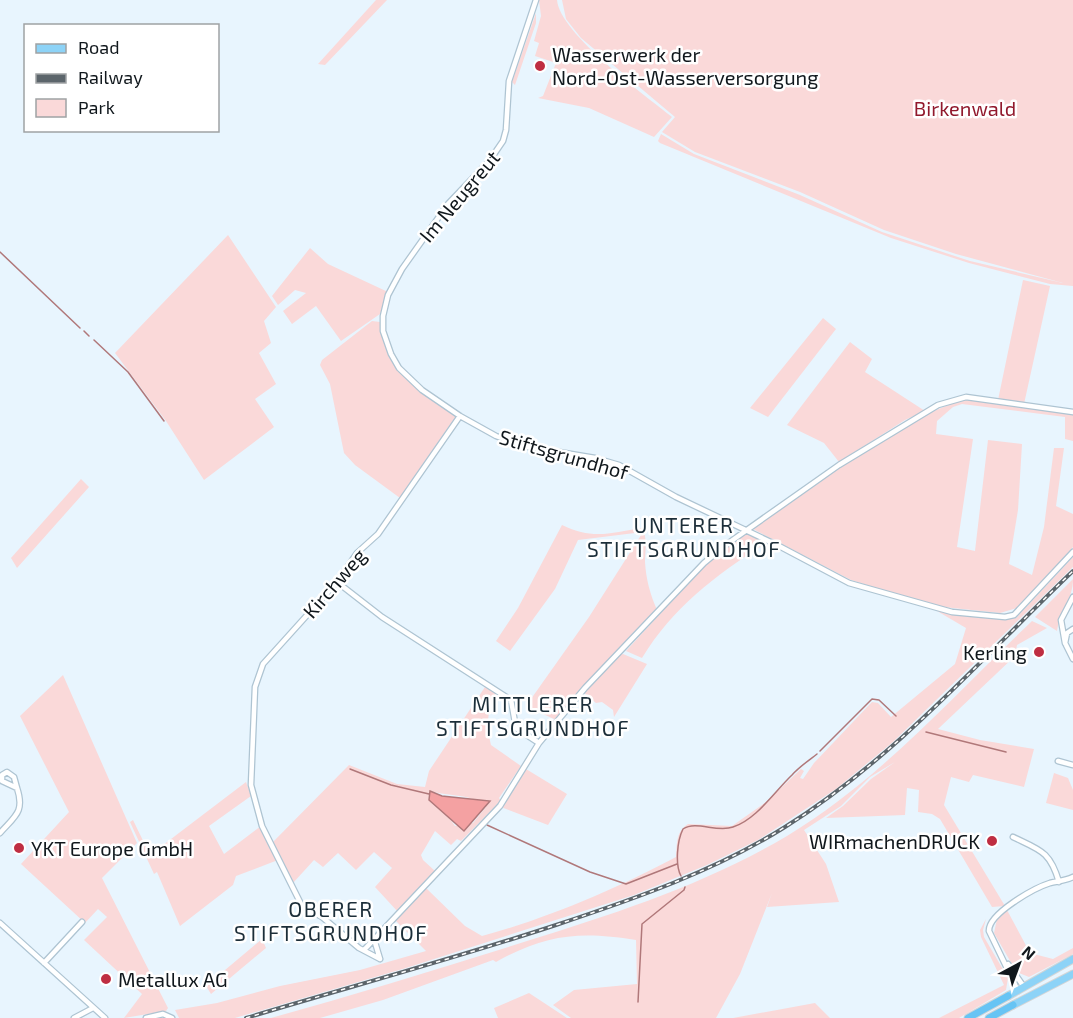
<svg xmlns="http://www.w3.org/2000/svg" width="1073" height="1018" viewBox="0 0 1073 1018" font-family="'Exo 2',sans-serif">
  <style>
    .green { fill: #fad9d9; fill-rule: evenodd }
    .water { fill: #f4a1a2; stroke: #b0787a; stroke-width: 1.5 }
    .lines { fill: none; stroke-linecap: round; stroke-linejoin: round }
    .stream { stroke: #b0787a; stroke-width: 1.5 }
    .minor-casing { stroke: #aec4d2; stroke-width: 7 }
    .primary-casing { stroke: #d4d5d6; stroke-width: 9 }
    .trunk-casing { stroke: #d4d5d6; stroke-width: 9 }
    .minor { stroke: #fff; stroke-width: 4.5 }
    .primary { stroke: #8dd3f7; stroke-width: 7 }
    .trunk { stroke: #67c4f4; stroke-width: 7 }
    .rail-casing { stroke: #5c656b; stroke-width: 4 }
    .rail { stroke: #fff; stroke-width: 1.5; stroke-dasharray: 4.5; stroke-linecap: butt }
    .poi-dot { fill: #bf2e42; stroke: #fff; stroke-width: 2 }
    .labels { text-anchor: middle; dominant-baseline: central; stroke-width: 5; stroke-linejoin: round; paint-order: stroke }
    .poi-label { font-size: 20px; fill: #10171c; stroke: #fff; text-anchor: start }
    .park-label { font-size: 20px; fill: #91192d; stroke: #fff }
    .street-label { font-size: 20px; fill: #10171c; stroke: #fff }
    .neighbourhood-label { font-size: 21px; letter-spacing: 1.5px; fill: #1c2e39; stroke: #fff }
  </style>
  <rect width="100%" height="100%" fill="#e8f5fe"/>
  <path class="green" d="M376 0H387L325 65 318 64Z
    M539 0H557C560 34 645 95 672 117L654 137 589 108 538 98 543 96 556 63 535 56 539 43 534 41 541 16Z
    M562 0H1073V286L1050 284 969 263 891 238 660 143 658 141 661 134 694 154 800 195 882 232 970 261 1063 283 956 254 884 230 800 192 695 152 662 132 675 117 581 38 566 19Z
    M536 13V23L515 85 512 82Z
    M228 235 276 307 264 321 271 343 259 353 276 384 255 399 274 427 204 480 166 421 115 353Z
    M310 248 328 264 388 292 380 314 341 341 316 306 292 324 283 311 306 293 295 290 278 305 272 296Z
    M1023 280 1050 286 1024 404 998 400Z
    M823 318 836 329 768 417 750 408Z
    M372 321 380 322C392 372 414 386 455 415V418L400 498 355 465 344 453 330 384 320 365 322 360Z
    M850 342 872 359 865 372 925 411 905 420 839 462 824 443 787 425Z
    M966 399 1073 414V441L1065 439V417L962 404 953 407 937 421 936 434 973 439 957 547 975 551 988 440 1022 444 1018 510 1009 564 1032 575 1044 527 1054 448H1064L1056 506 1073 514V547L1045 581 1017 608 1000 613 934 606 851 580 753 529 764 518C828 475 892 422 966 399Z
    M81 479 89 487 17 568 11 558Z
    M562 525C592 540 611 533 642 528 648 540 645 549 645 562 646 579 650 594 657 610L556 720 526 706 589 617 643 532 578 540 555 589 510 651 496 641 518 608Z
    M745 533 768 542C718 573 673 607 642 658L626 651 702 568Z
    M1073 557V567L893 742 836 789 758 840 707 865 634 895 406 968 235 1018H179L175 1010 217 1003 280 986 360 970 426 951 395 920 426 888 465 926 482 936C546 919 618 888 676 857 677 844 676 831 688 824L732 826 766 802 801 769 804 771 800 778 803 779 814 763 872 702 878 703 891 717 955 664 966 628 937 611 973 617 1016 618Z
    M1073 579C1073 599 1060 612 1057 631L1035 617Z
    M1032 621 1047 628 1017 645 1015 656 938 729 980 740 1034 749 1024 787 973 775 969 782 951 777 944 805 1005 906 992 907 940 819 932 814 918 812 919 790 907 788 905 815 826 818 843 806 871 779 895 762 870 777 841 806 804 830 826 864 839 902 767 907 772 893 740 974 716 1018H571L553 1005 574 990 637 984 636 940C580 931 546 934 496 962L493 960 383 1000 320 1018H271C357 994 442 968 527 941 617 913 706 884 787 836 880 780 954 695 1032 621Z
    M623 654 647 664 614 717 613 710 602 702 596 703 584 693 619 655Z
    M63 675 137 843 102 878 168 1008 166 1011 124 1018 142 994 84 940 107 917 98 909 85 923 21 864 69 812 20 716Z
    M485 687 496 694C487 711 486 726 491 745L521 766 499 798 501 801 461 841 457 839 451 845 435 831 421 855 423 860 435 871 398 912 375 887 392 868 374 852 356 870 338 853 323 867 314 860 293 883 272 843 349 765 397 784 425 787 429 771ZM430 791C450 797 471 793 486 807L473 823 455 826Z
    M526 769 567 794 548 825 501 807Z
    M1054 773 1068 778 1073 790V810L1046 803Z
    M246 782 251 796 209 826 224 854 261 826 278 860 236 876 233 885 180 926 157 872 154 874 130 822 133 820 150 855Z
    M1007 910 1030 953 1053 959 1073 948V954L1029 977 1019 973 1013 966 994 933 997 919Z
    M986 919 983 930 984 937 1008 978 1006 990 959 1018H939L1004 985 981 937 980 930Z
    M262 939 266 948 211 994 206 986Z
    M529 993 567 1018H498L494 1008Z
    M815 1003 830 1018H733Z"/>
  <path class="water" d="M430 791 442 796 490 801 464 831 429 800Z"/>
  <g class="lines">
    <path class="stream" d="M0 252 80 328
      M84 331 89 336
      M94 340 128 372 164 421
      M926 732 1006 752
      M820 751 872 699 879 700 896 716
      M350 769 391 785 429 794
      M487 825 590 872 626 884 677 864
      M681 876C675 865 677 841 683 829 696 820 717 833 733 827 756 820 775 791 792 775 799 767 808 761 817 754
      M638 1002 642 924 684 890 685 887"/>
    <g class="minor-casing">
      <path id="minor" d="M536 0 509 81 506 130 503 141 490 160 448 204 402 269 388 295 383 316V331L391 354 399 368 422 390 460 416 496 436 523 446 595 458 619 465 676 497 779 546 849 583 952 612 1005 617 1014 615 1073 552
        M337 582 382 617 511 700 516 728 539 743
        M1073 629 1067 633 1065 643 1073 659
        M1065 643 1061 620 1073 597
        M1058 761 1073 765
        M7 772 14 777 17 788 2 781V775Z
        M0 833C15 816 25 812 17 788
        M1013 837C1040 850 1050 851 1059 882
        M0 923 105 1018
        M374 939 380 959
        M364 950 500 806 539 743 585 688 704 563 727 544 839 465 938 405 966 397 1073 412
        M380 959 359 948 322 917 302 906 262 826 251 785 255 687 263 664 337 582 357 553 378 534 460 416
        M44 963 82 922
        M1008 964 1024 987
        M1018 991 989 931C988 914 1034 888 1050 883 1058 881 1065 881 1073 877
        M74 1018 93 1008
        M146 1018 163 1014 172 1018"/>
    </g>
    <g class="primary-casing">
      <path id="primary" d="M1008 996 1073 959
        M1013 1005 1073 974"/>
    </g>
    <g class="trunk-casing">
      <path id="trunk" d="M968 1018 1008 996
        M989 1018 1013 1005"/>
    </g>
    <use href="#minor" class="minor"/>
    <use href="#primary" class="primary"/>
    <use href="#trunk" class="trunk"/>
    <g class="rail-casing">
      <path id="rail" d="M246 1018C349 987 453 959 556 925 634 899 715 871 785 827 894 759 981 659 1073 571"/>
    </g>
    <use href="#rail" class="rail"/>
  </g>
  <g class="poi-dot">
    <circle cx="540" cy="66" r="6"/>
    <circle cx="1039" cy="652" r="6"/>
    <circle cx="992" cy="841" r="6"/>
    <circle cx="19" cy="848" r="6"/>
    <circle cx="106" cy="979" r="6"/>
  </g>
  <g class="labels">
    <g class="poi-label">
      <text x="552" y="54">Wasserwerk der<tspan x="552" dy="23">Nord-Ost-Wasserversorgung</tspan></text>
      <text x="1027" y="652" text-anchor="end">Kerling</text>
      <text x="980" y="841" text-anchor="end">WIRmachenDRUCK</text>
      <text x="31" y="848">YKT Europe GmbH</text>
      <text x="118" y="979">Metallux AG</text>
    </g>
    <g class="park-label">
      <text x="965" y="108">Birkenwald</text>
    </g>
    <g class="street-label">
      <text transform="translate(459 196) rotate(-50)">Im Neugreut</text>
      <text transform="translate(564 454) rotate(16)">Stiftsgrundhof</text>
      <text transform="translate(334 583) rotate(-49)">Kirchweg</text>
    </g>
    <g class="neighbourhood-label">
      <text x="684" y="524">UNTERER<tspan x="684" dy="24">STIFTSGRUNDHOF</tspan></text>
      <text x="533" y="703">MITTLERER<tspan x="533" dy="24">STIFTSGRUNDHOF</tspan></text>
      <text x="331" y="908">OBERER<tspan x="331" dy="24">STIFTSGRUNDHOF</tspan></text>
    </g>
  </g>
  <rect x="24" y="24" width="195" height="108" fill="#ffffff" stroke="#9fa2a4" stroke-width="1.5"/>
  <rect x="36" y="44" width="30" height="9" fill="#8dd3f7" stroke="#9fa2a4" stroke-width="1.5"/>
  <text x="78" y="54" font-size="18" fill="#10171c">Road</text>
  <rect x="36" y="74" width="30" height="9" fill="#5c656b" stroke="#9fa2a4" stroke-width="1.5"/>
  <text x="78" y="84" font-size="18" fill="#10171c">Railway</text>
  <rect x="36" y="99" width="30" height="18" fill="#fad9d9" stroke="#9fa2a4" stroke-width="1.5"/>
  <text x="78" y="114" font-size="18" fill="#10171c">Park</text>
  <g transform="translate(1019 964) rotate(41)" stroke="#ffffff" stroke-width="4.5" paint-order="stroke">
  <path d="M0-4.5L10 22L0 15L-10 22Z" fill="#10171c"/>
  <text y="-9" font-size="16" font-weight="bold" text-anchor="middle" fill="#10171c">N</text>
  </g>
</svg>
